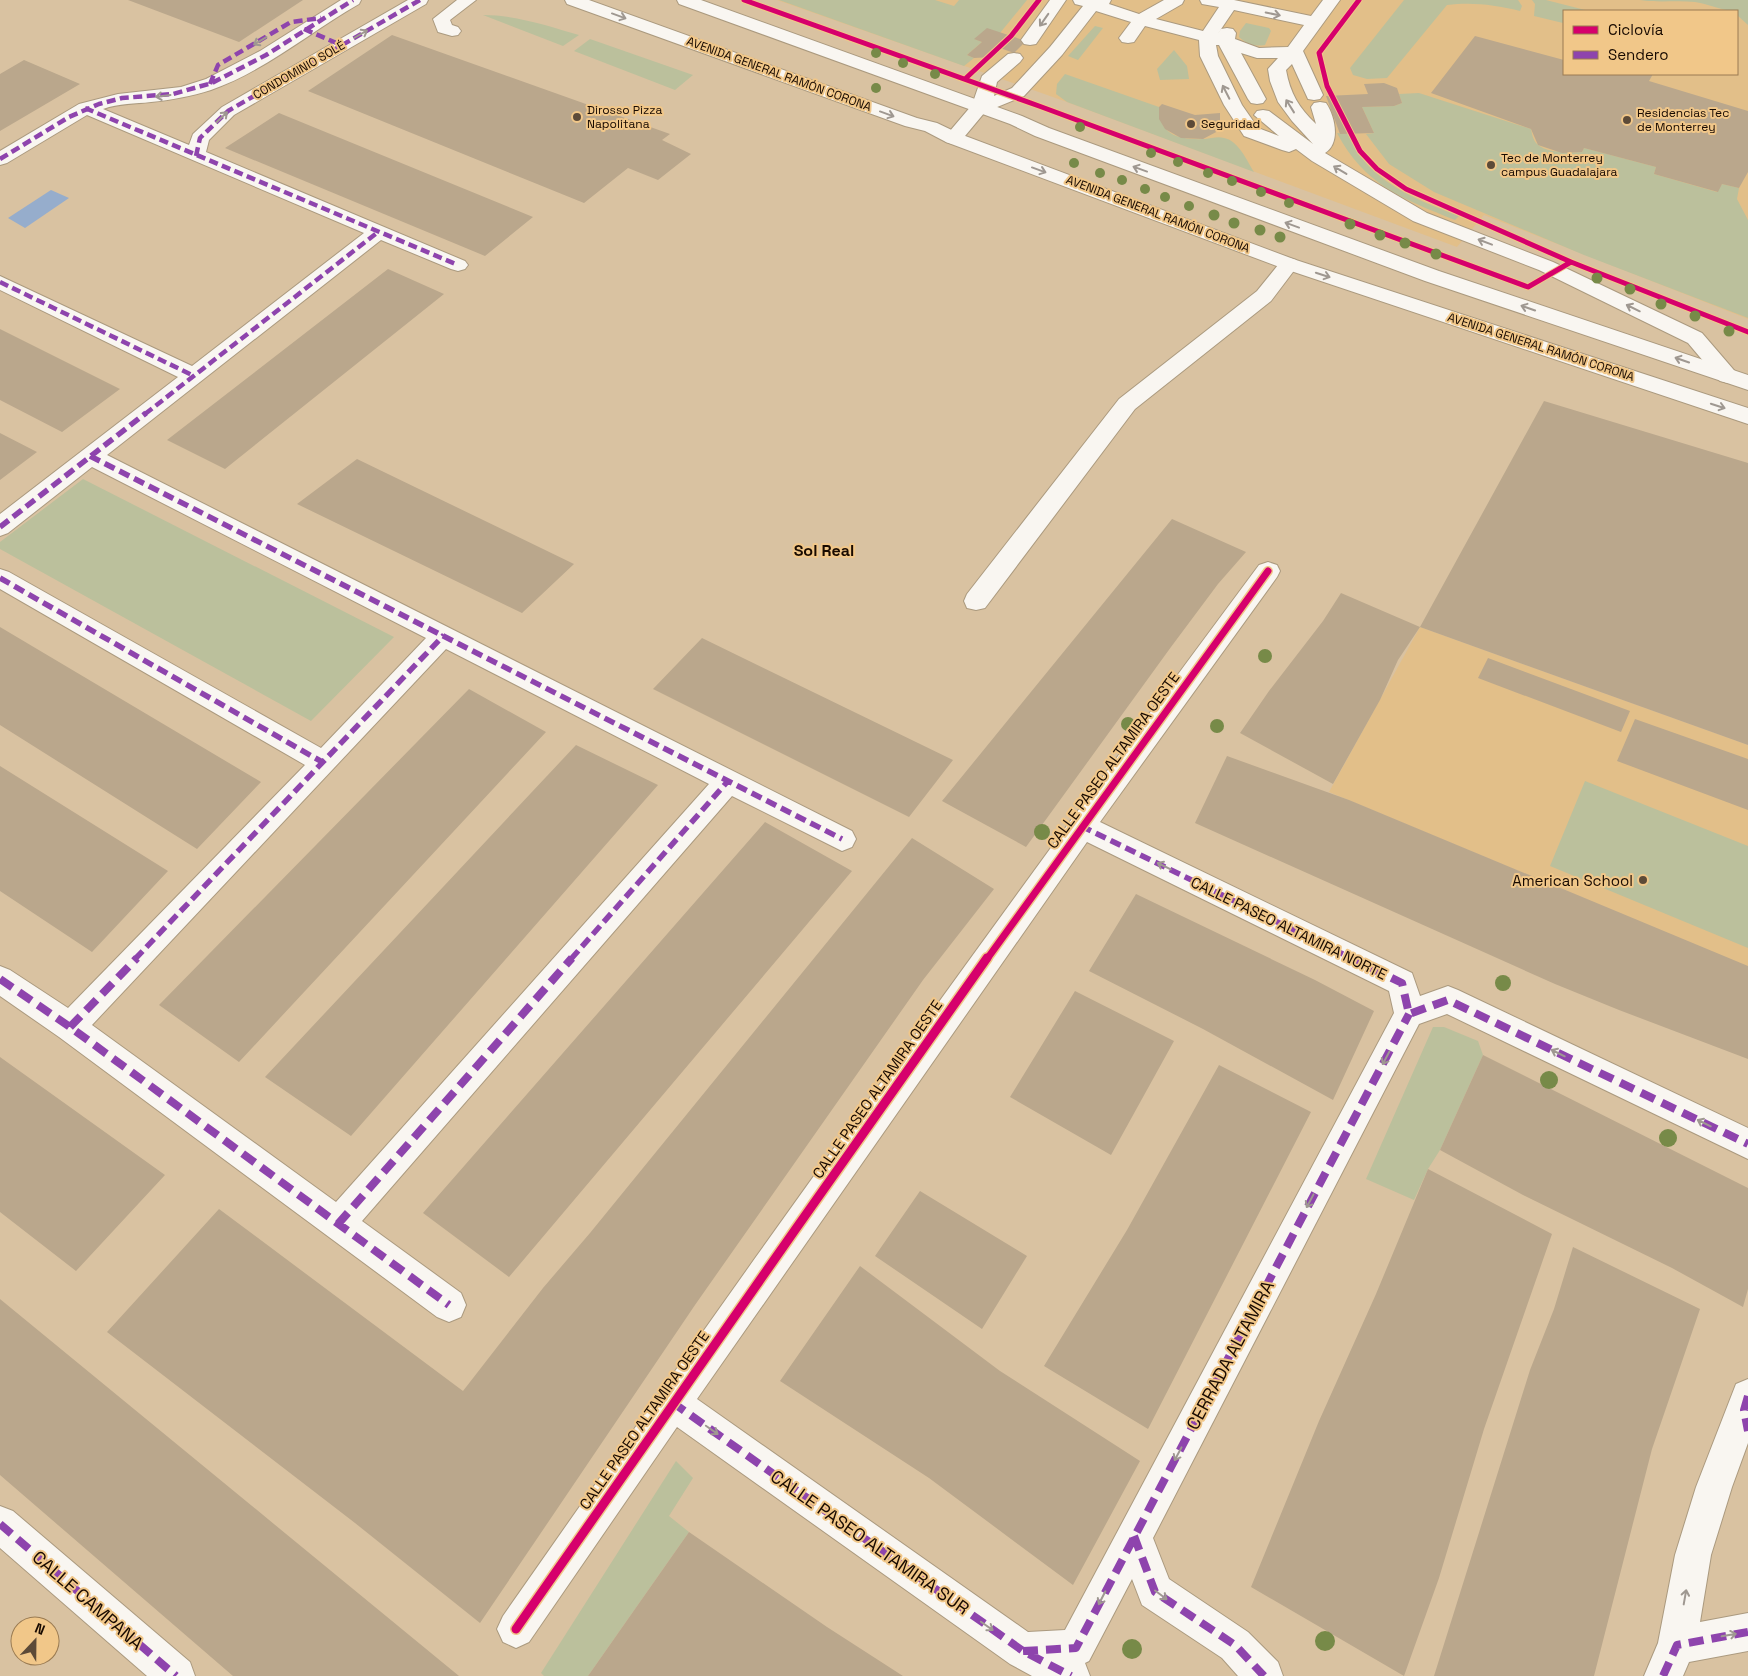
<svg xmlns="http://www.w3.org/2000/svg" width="1748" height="1676" viewBox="0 0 1748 1676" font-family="'Space Grotesk',sans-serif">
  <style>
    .built { fill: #e2bf89; fill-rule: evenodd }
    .green { fill: #bbc09c }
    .water { fill: #96adcc }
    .building { fill: #baa78c }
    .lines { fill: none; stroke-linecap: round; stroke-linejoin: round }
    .lane-casing { stroke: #ab9a7f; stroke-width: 2 }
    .street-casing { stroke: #ab9a7f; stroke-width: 2 }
    .secondary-casing { stroke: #ab9a7f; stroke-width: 2 }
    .lane { fill: #f9f6f1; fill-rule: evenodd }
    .street { fill: #f9f6f1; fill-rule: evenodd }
    .secondary { fill: #f9f6f1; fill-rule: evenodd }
    .quiet-far2 { stroke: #8e44ad; stroke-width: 4.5; stroke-dasharray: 9 4.5; stroke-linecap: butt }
    .quiet-far1 { stroke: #8e44ad; stroke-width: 5.5; stroke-dasharray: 11 5.5; stroke-linecap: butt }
    .quiet { stroke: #8e44ad; stroke-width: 8; stroke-dasharray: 15 8; stroke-linecap: butt }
    .cycleway-far2-casing { stroke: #f1c789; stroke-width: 7 }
    .cycleway-far1-casing { stroke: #f1c789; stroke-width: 10 }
    .cycleway-casing { stroke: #f1c789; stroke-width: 12 }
    .cycleway-far2 { stroke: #d6006c; stroke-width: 5 }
    .cycleway-far1 { stroke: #d6006c; stroke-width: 7 }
    .cycleway { stroke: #d6006c; stroke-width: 9 }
    .tree { fill: #778a48 }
    .oneway { stroke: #9f9891 }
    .poi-dot { fill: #5c4a38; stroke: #f1c789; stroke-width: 2 }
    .labels { text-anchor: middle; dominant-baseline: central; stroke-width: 4; stroke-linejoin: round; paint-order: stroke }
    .far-street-label { font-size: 12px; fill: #180a00; stroke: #f1c789 }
    .far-poi-label { font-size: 12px; fill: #180a00; stroke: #f1c789; text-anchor: start }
    .street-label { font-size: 15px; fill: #180a00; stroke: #f1c789 }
    .poi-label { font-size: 15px; fill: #180a00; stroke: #f1c789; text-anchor: end }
    .neighbourhood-label { font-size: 16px; font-weight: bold; fill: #180a00; stroke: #f1c789 }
    .near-street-label { font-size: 18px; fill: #180a00; stroke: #f1c789 }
  </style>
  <rect width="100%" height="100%" fill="#d9c2a1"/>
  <path class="built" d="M777 0H1748V319L1484 215 1457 247 1067 102ZM1564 11H1737V74H1564Z
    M1420 627 1748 745V967L1329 792Z"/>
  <path class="green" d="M779 0H935L954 6 959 0H1027L1000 33 975 39 982 42 967 55 974 58 964 66Z
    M1404 0H1518L1522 6 1520 11C1495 5 1473 2 1447 5L1387 78 1367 79 1353 75 1350 68Z
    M1532 0H1546L1589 11H1564L1563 23 1534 16 1535 4Z
    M1640 0H1748V25L1737 15V11C1722 11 1709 4 1695 2 1677 0 1659 3 1640 0Z
    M483 15C516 15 548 26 579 35L563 46Z
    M1246 23 1269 28 1271 31 1265 45C1254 47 1247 44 1239 37L1240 31Z
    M1095 26 1103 28 1078 60 1068 56Z
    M590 39 693 75 675 90 574 51Z
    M1174 50 1187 66 1189 79 1160 80 1157 69Z
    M1065 74 1159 107C1159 136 1180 140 1205 139 1211 138 1219 136 1224 138 1239 141 1247 161 1254 172L1067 102 1056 94 1057 84Z
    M1419 93 1531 129C1532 134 1533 140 1537 144 1546 153 1570 153 1582 152L1584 148 1656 167 1654 174 1717 192 1722 184 1739 188 1737 199 1748 220V318L1584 255 1434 192 1389 164 1366 134 1374 133 1362 107 1394 106 1402 103 1399 94Z
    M1337 133 1348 134C1367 181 1415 199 1459 216L1455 220C1403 199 1364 185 1337 133Z
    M83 479 394 637 311 721 0 549V542Z
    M1585 781 1748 846V948L1550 866Z
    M1433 1027H1444L1478 1041 1483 1055 1440 1150 1428 1169 1414 1200 1366 1179Z
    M676 1461 693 1478 669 1516 689 1532 588 1676H544L541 1673Z"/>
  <path class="water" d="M51 190 69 198 25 228 8 218Z"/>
  <path class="building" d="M128 0H303L239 42Z
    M987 28 1026 41 1014 53 1000 48 992 57 974 58 967 55 982 42 974 39Z
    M392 35 670 134 662 140 691 154 658 180 628 168 584 203 308 91Z
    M1475 36 1564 60V74H1653L1649 81 1748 111V172L1739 188 1722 184 1718 192 1654 174 1656 167 1584 148 1582 152 1562 153 1538 145 1531 129 1431 93Z
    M24 60 80 84 0 131V74Z
    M1384 83 1397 88 1402 103 1394 106 1362 107 1374 133 1340 134 1326 96 1368 94 1364 84Z
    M1162 104 1195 115 1220 113V130L1203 139 1181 138 1165 129 1159 119V107Z
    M279 113 533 217 485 256 225 148Z
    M388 269 444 294 225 469 167 440Z
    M0 329 120 389 62 432 0 400Z
    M1544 401 1748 463V745L1420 627Z
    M0 433 37 452 0 480Z
    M357 459 574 564 522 613 297 504Z
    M1172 519 1246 552 1218 584 1171 647 1026 847 942 801Z
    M1341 593 1420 627 1398 660 1380 700 1333 784 1240 733 1269 691 1323 621Z
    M0 627 261 782 197 849 0 725Z
    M702 638 953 760 909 817 653 689Z
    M1488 658 1630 711 1621 732 1478 678Z
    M469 689 546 732 239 1062 159 1005Z
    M1635 719 1748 759V810L1617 761Z
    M576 745 658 785 351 1136 265 1077Z
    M1227 756 1349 800 1748 966V1059L1619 1010 1555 984 1195 823Z
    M0 766 168 871 92 952 0 891Z
    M765 822 852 871 509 1277 423 1213Z
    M912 838 994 889 923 980 695 1305 480 1623 355 1523 107 1332 219 1209 463 1391 543 1288 590 1233Z
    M1136 894 1315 980 1374 1011 1333 1100 1203 1029 1089 971Z
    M1075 991 1174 1041 1111 1155 1010 1097Z
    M1483 1055 1748 1188V1289L1743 1307 1672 1268 1523 1195 1440 1150Z
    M0 1057 165 1175 76 1271 0 1212Z
    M1219 1065 1311 1112 1148 1429 1044 1366 1127 1230Z
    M1428 1169 1552 1234 1484 1429 1439 1578 1404 1676 1251 1587 1319 1421 1376 1294Z
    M920 1191 1027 1256 982 1329 875 1256Z
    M1573 1247 1700 1309 1652 1449 1594 1676H1434L1530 1370 1554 1309Z
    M860 1266 1000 1371 1140 1461 1073 1585 929 1478 780 1381Z
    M0 1299 459 1676H233L0 1475Z
    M689 1532 827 1627 903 1676H588Z"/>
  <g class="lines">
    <g class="lane-casing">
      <path id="lane" d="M457 0H476L450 20 452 25 458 27 461 31 458 35 452 36 438 32 433 19Z
        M1050 0H1066L1036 44 1030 45 1024 44 1021 40Z
        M1073 0H1111L1109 4 1139 14 1164 0H1184L1182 4 1156 19 1203 31 1219 7 1202 4 1200 0H1234L1311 16 1323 0H1340L1303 51 1323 95 1320 99 1314 100 1308 99 1292 64 1286 70C1290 93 1299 108 1316 124L1311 107 1314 103 1320 102 1326 103C1335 116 1341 143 1325 153L1427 213 1553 262 1702 333 1739 376 1736 381 1728 383 1720 381 1688 343 1539 270 1413 221 1312 161 1296 149 1289 152 1282 150 1244 136 1224 105 1200 56 1199 40 1145 26 1134 42 1128 43 1122 42 1119 38 1131 22 1096 11 1062 55 1024 96 985 112 960 142 953 144 946 142 944 138 972 105 982 76 1008 54 1014 53 1020 54 1023 58 1020 62 997 82 994 96 1012 88 1050 47 1083 6 1075 4ZM1234 10 1304 25 1288 47 1259 48 1235 39 1236 33 1233 29 1227 28 1221 29 1217 35ZM1216 45H1219L1248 99 1251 103 1257 104 1263 103 1266 99 1241 53 1257 58H1278L1268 69 1270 81 1278 102 1292 121 1313 144 1269 111 1263 110 1257 111 1254 115 1279 136 1258 128 1242 105 1218 56Z
        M1289 258 1296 260 1299 264 1271 301 1135 409 985 608 976 610 967 608 964 601 967 594 1119 399 1257 291 1282 260Z"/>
    </g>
    <g class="street-casing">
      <path id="street" d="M341 0H361L359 4C310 32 265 71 211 90 192 96 171 100 151 102 135 104 119 103 103 109L189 145 193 134 222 107 408 0H428L426 4 234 115 209 140 206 152 465 261 468 265 465 269 458 271 451 269 381 240 107 455 852 831 856 839 852 847 842 851 732 796 362 1221 461 1293 466 1305 461 1317 449 1322 437 1317 59 1037 0 996V966L10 970 68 1008 305 765 0 589V569L9 572 321 748 426 638 92 467 8 533 0 536V514L178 377 0 290V276L192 366 364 233 87 115 7 163 0 165V151L79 104 118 94 181 87 206 79 260 51ZM446 649 709 784 336 1202 92 1025Z
        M1268 562 1277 565 1280 571 1277 577 1100 822 1412 973 1420 996 1448 986 1458 990 1748 1128V1159L1447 1014 1419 1024 1153 1538 1169 1579 1248 1632 1278 1662 1283 1676H1238L1222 1658 1142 1605 1132 1579 1089 1661 1085 1663 1090 1676H1032L1010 1664 677 1427 529 1642 516 1648 503 1642 497 1629 503 1616C750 1262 1002 911 1259 565ZM1087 842 1389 991 1394 1013 1065 1630 1028 1632 697 1399Z
        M1748 1379V1443L1732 1487 1711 1555 1700 1622 1748 1613V1651L1689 1662 1683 1676H1644L1658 1643 1675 1555 1696 1487 1736 1384Z
        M0 1506 13 1511 190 1662 195 1676H147L0 1548Z"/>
    </g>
    <g class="secondary-casing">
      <path id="secondary" d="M565 0H589L917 118 937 123 960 134 1296 260 1748 408V424L1282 268 946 142 925 131 905 126 567 4Z
        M677 0H701L1022 116 1049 128 1439 271 1748 375V390L1425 281 1035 136 1010 124 679 4Z"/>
    </g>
    <use href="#lane" class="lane"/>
    <use href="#street" class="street"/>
    <use href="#secondary" class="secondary"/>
    <path class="quiet-far2" d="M304 29 341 45
      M210 84 218 65 291 22 321 18
      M85 108 458 265
      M196 156 200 138 228 111 420 0
      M0 159 69 117 99 104 122 98 173 94 212 83 266 55 353 0
      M0 282 192 375
      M145 414 378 232"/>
    <path class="quiet-far1" d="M90 456 842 839
      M0 527 146 413
      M0 578 324 763
      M1081 826 1353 959
      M135 959 444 635
      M571 959 728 781"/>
    <path class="quiet" d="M1350 958 1402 983 1409 1014 1448 1000 1748 1144
      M0 979 70 1027 449 1305
      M70 1027 137 958
      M338 1224 572 958
      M1748 1396 1744 1410 1748 1431
      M672 1402 1023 1651 1071 1676
      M0 1524 176 1676
      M1134 1536 1155 1592 1235 1645 1264 1676
      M1023 1651 1076 1648 1409 1014
      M1663 1676 1677 1645 1748 1632"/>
    <g class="cycleway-far2-casing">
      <path id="cycleway-far2" d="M744 0 1039 106 1528 287 1571 262 1748 332
        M1359 0 1319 53 1327 86 1360 151 1377 169 1406 189 1571 262
        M965 79 1011 36 1039 0"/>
    </g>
    <g class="cycleway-far1-casing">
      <path id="cycleway-far1" d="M987 959 1268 571"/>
    </g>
    <g class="cycleway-casing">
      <path id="cycleway" d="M516 1629 795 1230 987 958"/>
    </g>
    <use href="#cycleway-far2" class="cycleway-far2"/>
    <use href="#cycleway-far1" class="cycleway-far1"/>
    <use href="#cycleway" class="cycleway"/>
  </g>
  <g class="tree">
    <circle cx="876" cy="53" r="5"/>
    <circle cx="903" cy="63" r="5"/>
    <circle cx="935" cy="74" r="5"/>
    <circle cx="876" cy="88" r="5"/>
    <circle cx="1080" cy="127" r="5"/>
    <circle cx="1151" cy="153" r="5"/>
    <circle cx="1178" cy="162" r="5"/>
    <circle cx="1074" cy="163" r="5"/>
    <circle cx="1100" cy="173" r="5"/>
    <circle cx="1208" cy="173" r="5"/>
    <circle cx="1122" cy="180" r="5"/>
    <circle cx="1232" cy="181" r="5"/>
    <circle cx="1145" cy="189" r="5"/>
    <circle cx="1261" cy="192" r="5"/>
    <circle cx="1165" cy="197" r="5"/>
    <circle cx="1289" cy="203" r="5"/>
    <circle cx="1189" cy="206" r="5"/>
    <circle cx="1214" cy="215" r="5.5"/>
    <circle cx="1234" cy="223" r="5.5"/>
    <circle cx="1350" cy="224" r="5.5"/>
    <circle cx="1260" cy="230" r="5.5"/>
    <circle cx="1380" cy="235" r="5.5"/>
    <circle cx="1280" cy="237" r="5.5"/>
    <circle cx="1405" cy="243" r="5.5"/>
    <circle cx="1436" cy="254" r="5.5"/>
    <circle cx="1597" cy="278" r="5.5"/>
    <circle cx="1630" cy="289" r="5.5"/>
    <circle cx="1661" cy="304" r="5.5"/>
    <circle cx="1695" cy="316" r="5.5"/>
    <circle cx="1729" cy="331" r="5.5"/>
    <circle cx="1265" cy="656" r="7"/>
    <circle cx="1128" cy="724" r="7"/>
    <circle cx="1217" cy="726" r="7"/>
    <circle cx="1042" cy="832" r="8"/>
    <circle cx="1503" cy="983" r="8"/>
    <circle cx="1549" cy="1080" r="9"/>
    <circle cx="1668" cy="1138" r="9"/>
    <circle cx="1325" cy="1641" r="10"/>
    <circle cx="1132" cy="1649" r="10"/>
  </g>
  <defs><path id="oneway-shaft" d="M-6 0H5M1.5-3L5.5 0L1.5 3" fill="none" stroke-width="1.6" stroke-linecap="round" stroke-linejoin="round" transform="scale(1.25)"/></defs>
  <g class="oneway">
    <use href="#oneway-shaft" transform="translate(1273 14) rotate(12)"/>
    <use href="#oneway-shaft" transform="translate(619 16) rotate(20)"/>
    <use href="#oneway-shaft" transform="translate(1044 20) rotate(125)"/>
    <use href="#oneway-shaft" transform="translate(361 34) rotate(-30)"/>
    <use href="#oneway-shaft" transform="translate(260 41) rotate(149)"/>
    <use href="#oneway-shaft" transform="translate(1226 92) rotate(-117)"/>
    <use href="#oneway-shaft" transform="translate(163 96) rotate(173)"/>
    <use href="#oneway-shaft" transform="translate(1290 106) rotate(-122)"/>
    <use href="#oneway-shaft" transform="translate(887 114) rotate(20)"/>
    <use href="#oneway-shaft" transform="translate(222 117) rotate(-44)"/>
    <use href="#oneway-shaft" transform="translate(1140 169) rotate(-160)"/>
    <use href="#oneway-shaft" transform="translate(1039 170) rotate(20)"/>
    <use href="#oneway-shaft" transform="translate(1340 170) rotate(-149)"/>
    <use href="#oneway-shaft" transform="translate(1292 225) rotate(-160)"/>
    <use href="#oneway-shaft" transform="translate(1485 242) rotate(-159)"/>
    <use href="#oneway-shaft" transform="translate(1323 275) rotate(18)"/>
    <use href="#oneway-shaft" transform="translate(1528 308) rotate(-161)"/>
    <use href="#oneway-shaft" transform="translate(1633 308) rotate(-154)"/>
    <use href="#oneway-shaft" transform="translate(1682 360) rotate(-161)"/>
    <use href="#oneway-shaft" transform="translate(1718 406) rotate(18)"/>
    <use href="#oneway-shaft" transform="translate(1164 866) rotate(-154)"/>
    <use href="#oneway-shaft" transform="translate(1558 1053) rotate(-154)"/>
    <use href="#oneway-shaft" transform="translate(1386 1058) rotate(118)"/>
    <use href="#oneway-shaft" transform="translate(1704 1123) rotate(-154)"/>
    <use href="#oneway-shaft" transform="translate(1310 1201) rotate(118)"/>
    <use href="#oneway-shaft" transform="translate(712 1430) rotate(35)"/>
    <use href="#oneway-shaft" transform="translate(1178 1454) rotate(118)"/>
    <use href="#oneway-shaft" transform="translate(1161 1595) rotate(37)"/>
    <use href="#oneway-shaft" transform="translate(1685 1597) rotate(-80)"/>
    <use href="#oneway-shaft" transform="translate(1102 1598) rotate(117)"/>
    <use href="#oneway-shaft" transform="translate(987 1626) rotate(35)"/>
    <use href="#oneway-shaft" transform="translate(1729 1635) rotate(-10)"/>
  </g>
  <g class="poi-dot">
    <circle cx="577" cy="117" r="5"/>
    <circle cx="1627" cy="120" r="5"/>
    <circle cx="1191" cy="124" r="5"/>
    <circle cx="1491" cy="165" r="5"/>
    <circle cx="1643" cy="880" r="5"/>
  </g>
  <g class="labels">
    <g class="far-street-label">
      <text transform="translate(299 70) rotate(-30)">CONDOMINIO SOLÉ</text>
      <text transform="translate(779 74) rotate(20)">AVENIDA GENERAL RAMÓN CORONA</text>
      <text transform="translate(1158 214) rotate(21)">AVENIDA GENERAL RAMÓN CORONA</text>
      <text transform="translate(1541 347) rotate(18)">AVENIDA GENERAL RAMÓN CORONA</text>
    </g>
    <g class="far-poi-label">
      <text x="587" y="110">Dirosso Pizza<tspan x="587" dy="14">Napolitana</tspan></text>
      <text x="1637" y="113">Residencias Tec<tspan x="1637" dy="14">de Monterrey</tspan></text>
      <text x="1201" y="124">Seguridad</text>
      <text x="1501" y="158">Tec de Monterrey<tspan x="1501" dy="14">campus Guadalajara</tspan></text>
    </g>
    <g class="street-label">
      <text transform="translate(1113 760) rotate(-54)">CALLE PASEO ALTAMIRA OESTE</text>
      <text transform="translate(1289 928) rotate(26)">CALLE PASEO ALTAMIRA NORTE</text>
      <text transform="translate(877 1089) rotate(-55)">CALLE PASEO ALTAMIRA OESTE</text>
      <text transform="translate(644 1420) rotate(-55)">CALLE PASEO ALTAMIRA OESTE</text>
    </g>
    <g class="poi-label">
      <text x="1633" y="880">American School</text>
    </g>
    <g class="neighbourhood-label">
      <text x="824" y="550">Sol Real</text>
    </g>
    <g class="near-street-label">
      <text transform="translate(1230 1355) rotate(-62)">CERRADA ALTAMIRA</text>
      <text transform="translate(870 1542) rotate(35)">CALLE PASEO ALTAMIRA SUR</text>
      <text transform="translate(88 1600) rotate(41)">CALLE CAMPANA</text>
    </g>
  </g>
  <rect x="1563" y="10" width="175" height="65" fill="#f1c789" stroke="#9a7b52"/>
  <rect x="1573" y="26" width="25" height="8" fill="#d6006c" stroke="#9a7b52"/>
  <text x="1608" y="35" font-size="15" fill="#180a00">Ciclovía</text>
  <rect x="1573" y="51" width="25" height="8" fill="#8e44ad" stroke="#9a7b52"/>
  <text x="1608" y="60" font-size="15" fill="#180a00">Sendero</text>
  <g transform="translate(35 1641) rotate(22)"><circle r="24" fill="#f1c789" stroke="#9a7b52"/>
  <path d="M0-4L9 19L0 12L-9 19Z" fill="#5c4a38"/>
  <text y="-8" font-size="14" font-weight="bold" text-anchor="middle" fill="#180a00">N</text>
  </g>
</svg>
